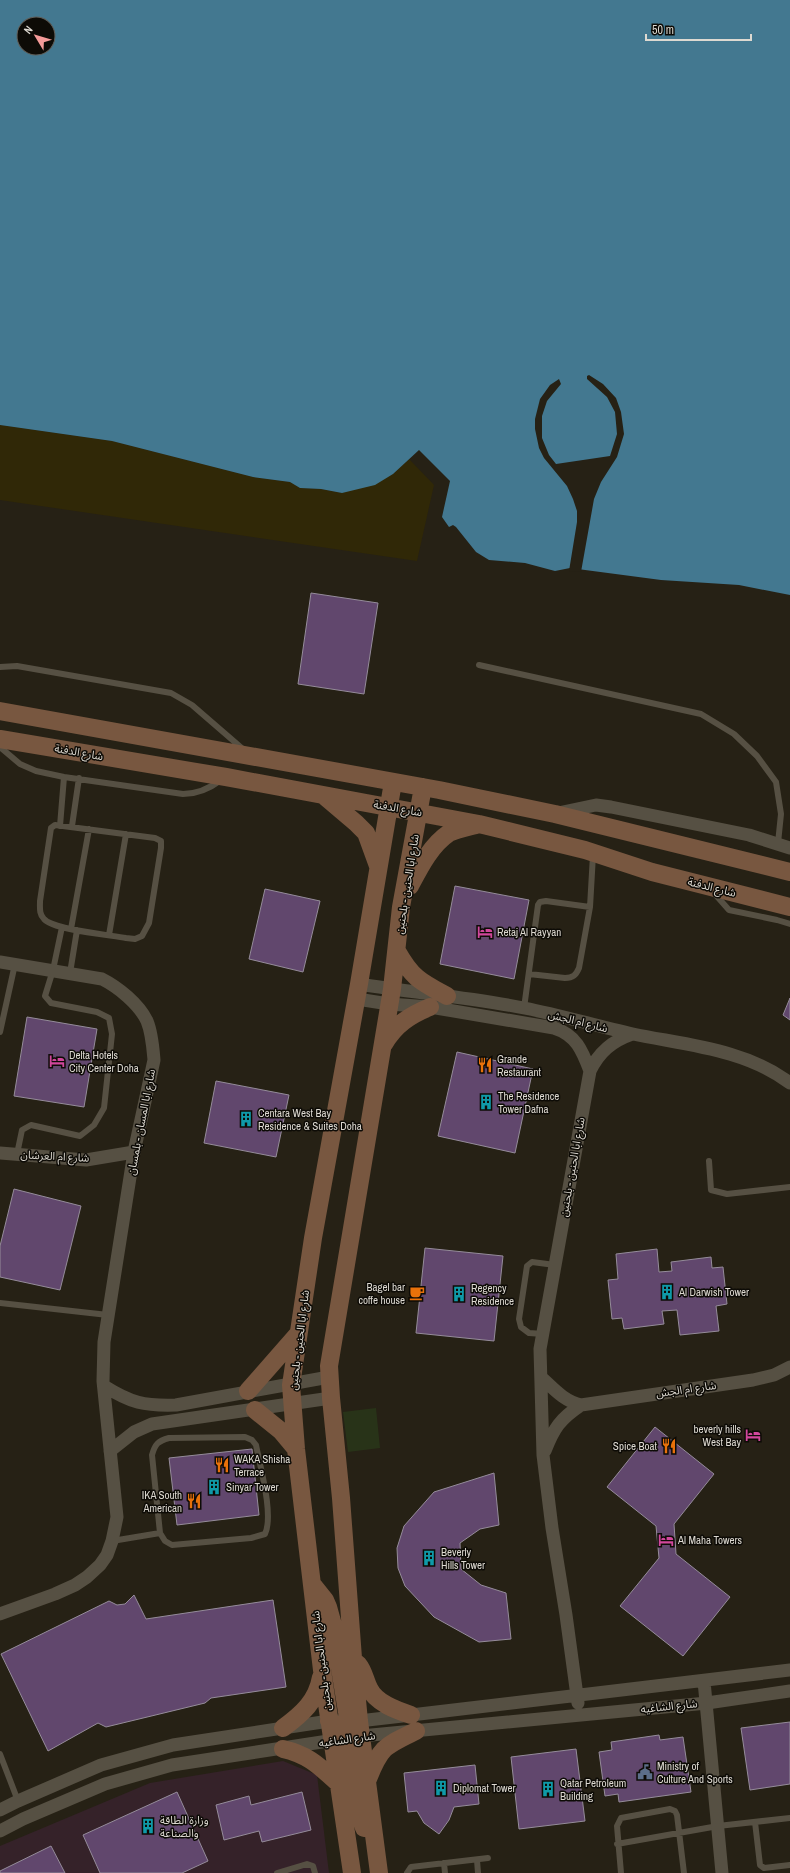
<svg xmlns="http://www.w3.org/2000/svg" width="790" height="1873" viewBox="0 0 790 1873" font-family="'Archivo Narrow','Noto Sans Arabic',sans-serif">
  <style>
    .commercial { fill: #352229 }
    .green { fill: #283318 }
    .sand { fill: #302807 }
    .water { fill: #437890; fill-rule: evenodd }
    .pier { fill: #262115 }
    .building { fill: #61476d; stroke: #958c9a }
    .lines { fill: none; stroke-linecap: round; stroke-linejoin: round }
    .lane { stroke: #565043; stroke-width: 6 }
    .street { stroke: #565043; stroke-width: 13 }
    .secondary { stroke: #785740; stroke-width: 18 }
    .labels { text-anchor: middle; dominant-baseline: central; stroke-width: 3; stroke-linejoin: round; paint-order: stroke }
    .street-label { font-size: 11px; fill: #ddd9d1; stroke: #0d0b06 }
    .poi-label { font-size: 11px; fill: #ddd9d1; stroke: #0d0b06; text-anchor: start }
  </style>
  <rect width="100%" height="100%" fill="#262115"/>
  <path class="commercial" d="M283 1761 317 1775 329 1873H0V1846L150 1783Z"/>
  <path class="green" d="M376 1408 380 1448 348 1452 343 1412Z"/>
  <path class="sand" d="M0 425 112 441 253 477 290 482 300 488 321 489 342 493 393 474 409 459 434 485 417 561 0 500Z"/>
  <path class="water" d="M0 0H790V595L739 585 661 580 570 568 555 571 525 563 489 560 476 552 456 527 453 525 449 527 442 517 450 481 419 450 393 474 375 485 342 493 321 489 300 488 290 482 253 477 112 441 0 425ZM24 24H48V48H24Z"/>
  <path class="pier" d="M589 375 603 384 616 398 621 412 624 434 617 457 601 482 594 499 581 572 569 571 577 522V511L573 499 567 486 544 458 539 448 535 429V419L540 399 550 385 559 379 561 384 547 401 542 416V438L549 455 556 464 610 456 617 434 615 412 607 397 587 379V376Z"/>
  <path class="building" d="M311 593 378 603 364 694 298 684Z
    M455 886 529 900 514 979 440 964Z
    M265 889 320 901 303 972 249 959Z
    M790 998V1020L783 1015Z
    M27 1017 97 1029 84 1107 14 1096Z
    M457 1052 533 1069 515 1153 438 1136Z
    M216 1081 289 1095 276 1157 204 1143Z
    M14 1189 81 1206 60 1290 0 1277V1246Z
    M425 1248 503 1256 494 1341 416 1333Z
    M657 1249 659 1272 672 1271 671 1262 711 1257 712 1268 723 1267 727 1304 716 1306 719 1331 680 1335 677 1310 662 1311 664 1324 624 1329 622 1318 612 1319 608 1280 618 1279 616 1254Z
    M655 1427 714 1474 674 1524 676 1554 730 1597 683 1656 620 1606 659 1558 656 1526 607 1487Z
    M252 1449 259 1515 177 1525 169 1458Z
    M494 1473 499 1525 480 1529 460 1543 461 1569 481 1585 506 1593 511 1639 479 1642 434 1617 405 1586 398 1568 397 1548 404 1526 434 1492Z
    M134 1595 146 1619 273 1600 286 1687 211 1698 205 1703 106 1727 98 1723 48 1751 1 1654 109 1601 117 1605 125 1604Z
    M790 1722V1784L750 1790 741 1728Z
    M659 1735 660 1740 683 1737 691 1792 619 1802 618 1794 605 1796 599 1752 612 1750 611 1742Z
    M576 1749 585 1821 519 1829 511 1757Z
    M475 1765 479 1804 454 1807 449 1820 439 1834 424 1823 417 1811 408 1812 404 1773Z
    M177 1792 208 1861 182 1873H100L83 1835Z
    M302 1792 311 1830 262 1842 259 1831 224 1840 216 1805 249 1796 251 1805Z
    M51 1846 65 1873H0V1871Z"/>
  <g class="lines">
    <path class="lane" d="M479 665 701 714 734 734 757 756 776 782 781 814 778 843
      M0 667 17 666 171 693 192 705 244 750
      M0 747 20 764 36 771 64 777 183 794C198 794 209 789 221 780
      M55 825 155 838 161 841V848L149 923 142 936 135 939 126 938C110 935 53 930 44 919 39 914 40 908 40 901L51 828Z
      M60 826 64 777
      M72 826 79 778
      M714 893 729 910 777 920 790 924
      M71 929 89 829
      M109 935 126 834
      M70 973 77 930
      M529 974 565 978C573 978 576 975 579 968L590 907 593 855
      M524 1008 538 905 540 902 546 901 590 907
      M0 1032 15 964
      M17 1154 22 1130 31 1125 80 1136 94 1125 104 1108 112 1034 109 1018 97 1012 51 1003 45 996 53 970 62 927
      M709 1161 711 1190 727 1194 790 1187
      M0 1303 108 1315
      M543 1334 529 1333 521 1327 519 1319 527 1266 532 1262 555 1265
      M245 1437 252 1440 256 1445C260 1466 274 1515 265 1534L251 1538 172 1545 165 1541 160 1533 152 1455C155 1444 158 1441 169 1438Z
      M112 1541 160 1533
      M0 1754 18 1801
      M755 1822 760 1865 764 1868 790 1865
      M617 1844 718 1826 790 1818
      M477 1860 478 1873
      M444 1863 445 1873
      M277 1873 307 1864 313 1866 315 1873
      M407 1873 411 1867 488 1858
      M621 1873 617 1826 621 1818 670 1809 675 1811 677 1815 684 1873"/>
    <path class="street" d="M558 813 596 805 611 807 749 835 790 848
      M0 962 102 979C118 987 139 1004 147 1021 152 1033 153 1048 154 1060L134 1152 104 1342 103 1381 117 1517 112 1541 107 1555 100 1565 87 1577 75 1585 55 1594 0 1614
      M359 984C414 993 470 997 524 1008 561 1015 596 1026 633 1034 686 1045 745 1049 790 1083
      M357 999 389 1004 430 1007 554 1028C576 1035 582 1050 590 1071
      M0 1153 86 1160 134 1152
      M542 1378C554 1389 564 1401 581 1405L753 1380 774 1375 790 1367
      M104 1386C131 1403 144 1406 176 1405L329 1377
      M110 1451 134 1432 152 1424 331 1398
      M545 1451C554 1428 560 1419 581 1405
      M704 1681 722 1873
      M578 1703 566 1615 552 1528 543 1455 540 1349 590 1071C599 1052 612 1041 632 1034
      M0 1810 18 1801 101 1765 173 1745 329 1721H359L411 1715 790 1670
      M0 1831 23 1819 105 1784 172 1765 361 1736 707 1703 790 1691"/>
    <path class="secondary" d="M0 711 439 790 555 814 790 872
      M0 739 226 777 479 824 585 850 652 872 790 907
      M323 795 356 823 366 833 378 866
      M410 886C420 867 431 845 449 833 457 829 468 827 476 825
      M397 951C412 978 421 982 447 996
      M384 1044C395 1025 410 1015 430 1007
      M248 1391 298 1334
      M255 1410 281 1431 296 1449
      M313 1585 325 1600 328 1607 333 1625 349 1724
      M358 1664C364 1671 365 1680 369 1688 376 1703 396 1710 411 1715
      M329 1721 338 1726 346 1738 360 1814 364 1828
      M283 1728C302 1714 317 1701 321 1677
      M283 1749C309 1755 319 1766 338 1783
      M368 1779C381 1746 385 1746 416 1731
      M352 1873 322 1670 296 1449 291 1385 313 1238 359 984 393 782
      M379 1873 359 1721 353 1658 341 1498 331 1398 329 1366 392 989 401 907 423 787"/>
  </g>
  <defs>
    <g id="hotel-bare" transform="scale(1.2)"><path d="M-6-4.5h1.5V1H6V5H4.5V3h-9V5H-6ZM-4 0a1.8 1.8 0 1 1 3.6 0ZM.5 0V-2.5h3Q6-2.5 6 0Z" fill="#d1479c" stroke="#0d0b06" stroke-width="2.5" paint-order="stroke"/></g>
    <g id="restaurant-bare" transform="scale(1.2)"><path d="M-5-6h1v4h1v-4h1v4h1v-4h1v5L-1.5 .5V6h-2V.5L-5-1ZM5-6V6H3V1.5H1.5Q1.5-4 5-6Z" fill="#e8710a" stroke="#0d0b06" stroke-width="2.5" paint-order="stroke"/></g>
    <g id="building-bare" transform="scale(1.2)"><path d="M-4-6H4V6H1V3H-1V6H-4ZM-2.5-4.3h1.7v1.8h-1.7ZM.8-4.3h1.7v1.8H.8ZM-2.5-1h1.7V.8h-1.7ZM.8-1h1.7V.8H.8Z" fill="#0f9aa8" stroke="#0d0b06" stroke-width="2.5" paint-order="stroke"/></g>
    <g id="cafe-bare" transform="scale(1.2)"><path d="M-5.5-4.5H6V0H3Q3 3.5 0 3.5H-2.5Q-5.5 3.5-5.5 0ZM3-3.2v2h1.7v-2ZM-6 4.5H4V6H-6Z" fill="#e8710a" stroke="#0d0b06" stroke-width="2.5" paint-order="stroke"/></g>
    <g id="civic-bare" transform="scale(1.2)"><path d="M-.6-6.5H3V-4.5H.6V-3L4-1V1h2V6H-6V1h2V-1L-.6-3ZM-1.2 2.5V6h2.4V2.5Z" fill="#5c6f8a" stroke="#0d0b06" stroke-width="2.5" paint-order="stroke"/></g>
  </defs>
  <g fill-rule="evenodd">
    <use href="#hotel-bare" x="485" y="932"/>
    <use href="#hotel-bare" x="57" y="1061"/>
    <use href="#restaurant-bare" x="485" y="1065"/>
    <use href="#building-bare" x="486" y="1102"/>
    <use href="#building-bare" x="246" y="1119"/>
    <use href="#building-bare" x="667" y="1292"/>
    <use href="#cafe-bare" x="417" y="1293"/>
    <use href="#building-bare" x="459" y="1294"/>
    <use href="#hotel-bare" x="753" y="1435"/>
    <use href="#restaurant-bare" x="669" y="1446"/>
    <use href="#restaurant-bare" x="222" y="1465"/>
    <use href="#building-bare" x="214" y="1487"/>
    <use href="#restaurant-bare" x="194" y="1501"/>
    <use href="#hotel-bare" x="666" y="1540"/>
    <use href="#building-bare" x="429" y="1558"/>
    <use href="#civic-bare" x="645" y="1772"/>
    <use href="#building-bare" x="441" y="1788"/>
    <use href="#building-bare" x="548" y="1789"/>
    <use href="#building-bare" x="148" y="1826"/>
  </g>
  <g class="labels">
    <g class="street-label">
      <text transform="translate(79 752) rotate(10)">شارع الدفنة</text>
      <text transform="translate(398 808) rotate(10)">شارع الدفنة</text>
      <text transform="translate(407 884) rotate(-81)">شارع ابا الحنين - بلحنين</text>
      <text transform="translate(712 887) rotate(14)">شارع الدفنة</text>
      <text transform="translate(578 1021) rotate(14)">شارع ام الجش</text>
      <text transform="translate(141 1122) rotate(-79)">شارع ابا المسان - بلمسان</text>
      <text transform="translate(55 1156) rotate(3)">شارع ام العرشان</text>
      <text transform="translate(572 1167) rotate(-80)">شارع ابا الحنين - بلحنين</text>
      <text transform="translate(299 1340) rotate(-83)">شارع ابا الحنين - بلحنين</text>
      <text transform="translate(686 1389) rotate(-8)">شارع ام الجش</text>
      <text transform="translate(321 1661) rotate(-97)">شارع ابا الحنين - بلحنين</text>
      <text transform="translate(669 1706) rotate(-6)">شارع الشاغيه</text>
      <text transform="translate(347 1739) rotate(-8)">شارع الشاغيه</text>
    </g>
    <g class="poi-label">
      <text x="497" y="932">Retaj Al Rayyan</text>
      <text x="69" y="1055">Delta Hotels<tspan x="69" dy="13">City Center Doha</tspan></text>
      <text x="497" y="1059">Grande<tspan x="497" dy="13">Restaurant</tspan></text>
      <text x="498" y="1096">The Residence<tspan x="498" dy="13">Tower Dafna</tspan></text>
      <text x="258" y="1113">Centara West Bay<tspan x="258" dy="13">Residence &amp; Suites Doha</tspan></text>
      <text x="405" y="1287" text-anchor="end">Bagel bar<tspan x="405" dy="13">coffe house</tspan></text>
      <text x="471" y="1288">Regency<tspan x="471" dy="13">Residence</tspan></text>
      <text x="679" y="1292">Al Darwish Tower</text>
      <text x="741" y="1429" text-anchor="end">beverly hills<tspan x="741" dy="13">West Bay</tspan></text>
      <text x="657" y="1446" text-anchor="end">Spice Boat</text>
      <text x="234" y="1459">WAKA Shisha<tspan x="234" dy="13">Terrace</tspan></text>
      <text x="226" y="1487">Sinyar Tower</text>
      <text x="182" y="1495" text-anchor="end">IKA South<tspan x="182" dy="13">American</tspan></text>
      <text x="678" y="1540">Al Maha Towers</text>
      <text x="441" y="1552">Beverly<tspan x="441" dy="13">Hills Tower</tspan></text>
      <text x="657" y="1766">Ministry of<tspan x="657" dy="13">Culture And Sports</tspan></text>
      <text x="560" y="1783">Qatar Petroleum<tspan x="560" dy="13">Building</tspan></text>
      <text x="453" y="1788">Diplomat Tower</text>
      <text x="160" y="1820">وزارة الطاقة<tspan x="160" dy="13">والصناعة</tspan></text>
    </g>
  </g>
  <g transform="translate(36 36) rotate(308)"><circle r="19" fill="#0d0b06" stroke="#605d57"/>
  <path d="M0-3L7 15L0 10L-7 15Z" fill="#f59b99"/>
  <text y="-6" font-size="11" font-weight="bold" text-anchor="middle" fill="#ddd9d1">N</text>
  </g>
  <path d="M646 34v6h105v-6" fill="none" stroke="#ddd9d1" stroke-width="2"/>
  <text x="652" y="34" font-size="12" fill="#ddd9d1" stroke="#0d0b06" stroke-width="3" paint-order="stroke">50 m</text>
</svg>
